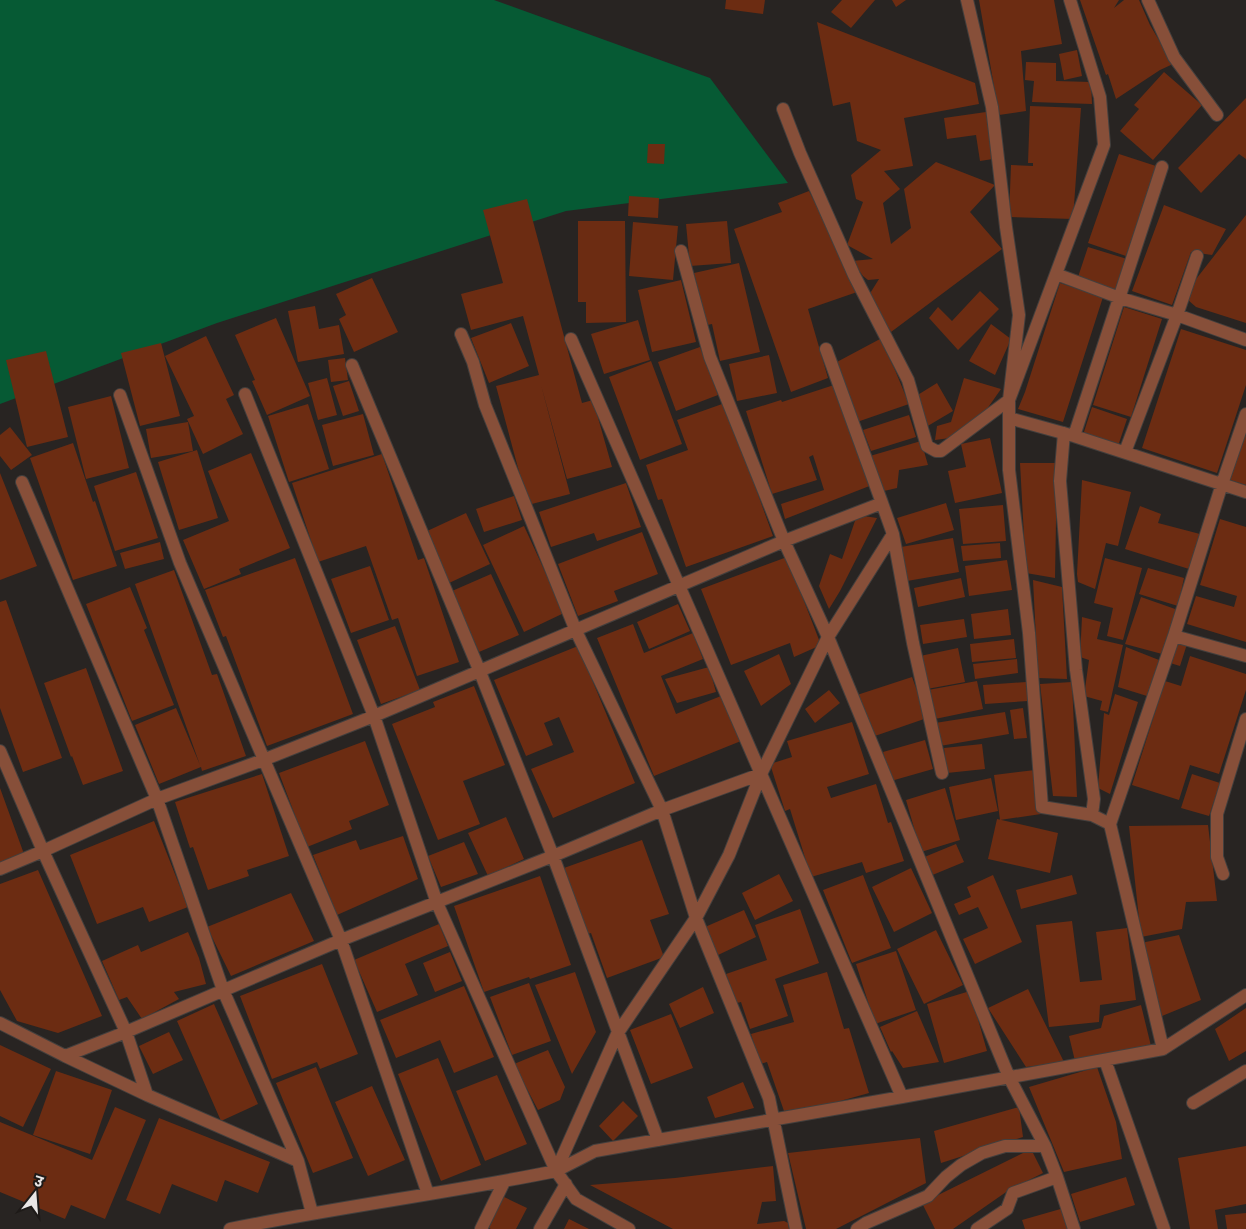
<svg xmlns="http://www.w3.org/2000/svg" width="1246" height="1229" viewBox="0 0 1246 1229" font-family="Poppins,'Noto Sans Devanagari',sans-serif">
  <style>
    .green { fill: #065a34 }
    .building { fill: #6c2c12 }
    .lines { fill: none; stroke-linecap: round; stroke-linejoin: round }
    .street-casing { stroke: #433f3d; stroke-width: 14 }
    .street { stroke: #874f39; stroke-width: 12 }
  </style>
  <rect width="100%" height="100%" fill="#282422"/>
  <path class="green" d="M0 0H494L710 78 788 183 566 211 217 323 0 404Z"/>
  <path class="building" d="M726 0H765L763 14 725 9Z
    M842 0H875L851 28 831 12Z
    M892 0H906L896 7Z
    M979 0H1054L1062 44 1021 51 1026 111 999 115Z
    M1080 0H1119L1114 8 1124 0H1139L1150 25 1173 64 1160 70 1116 99 1108 74 1106 75Z
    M817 22 975 83 979 104 904 118 913 166 884 171 900 189 883 203 891 244 911 228 904 189 936 162 995 185 970 212 1002 249 891 332 869 295 879 279 868 280 863 276 852 261 873 259 847 245 863 202 856 199 851 175 881 150 857 141 850 102 833 106Z
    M1077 50 1082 76 1064 80 1059 54Z
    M1026 62 1056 63V81L1091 82 1092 104 1032 102 1034 81 1025 80Z
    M1164 72 1202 105 1153 160 1120 131 1139 109 1134 105Z
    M1246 98V159L1239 154 1201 193 1178 168Z
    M1030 106 1081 108 1073 219 1009 217 1011 165 1033 166V163H1028Z
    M986 112 993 159 980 161 976 135 947 139 944 118Z
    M648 144H665L664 164 647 163Z
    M1119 154 1156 166 1126 256 1088 243Z
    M809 191 860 291 808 309 828 378 791 392 734 229 782 212 778 203Z
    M629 196 659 198 658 218 628 216Z
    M527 199 582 403 593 400 612 467 567 479 541 385 570 494 528 505 496 386 539 375 523 316 471 330 461 294 503 283 483 210Z
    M1164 205 1226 229 1212 255 1191 252 1172 305 1132 291Z
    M1246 215V323L1196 307 1188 300 1193 283Z
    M578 221H625L626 322 586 323V302H578Z
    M727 221 731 263 690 266 686 224Z
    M633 222 678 226 673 280 629 276Z
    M1088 247 1127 259 1116 293 1077 280Z
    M739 263 760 352 720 361 712 324 707 325 694 273Z
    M372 278 398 332 354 352 339 319 346 315 336 294Z
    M681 280 696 342 652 352 638 290Z
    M1060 283 1103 297 1063 422 1018 409 1025 392Z
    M980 291 999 309 958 350 929 318 938 307 952 321Z
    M315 306 319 329 339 325 344 354 298 362 288 311Z
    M1124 307 1162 319 1131 417 1093 405Z
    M276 318 310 396 267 415 252 381 255 380 235 335Z
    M638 320 650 360 604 374 591 334Z
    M511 323 529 366 489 383 471 338Z
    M991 324 1011 339 995 375 969 361Z
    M1181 329 1246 350V385L1217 473 1142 448Z
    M206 336 234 395 226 399 243 434 203 454 187 419 194 416 165 356Z
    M880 339 895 370 909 404 857 422 835 363Z
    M161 343 180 416 140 426 121 353Z
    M700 347 718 395 676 411 658 362Z
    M46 351 68 437 27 447 6 360Z
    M769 355 777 393 737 401 729 364Z
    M345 358 348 380 331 382 328 360Z
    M651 361 682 444 640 460 609 377Z
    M327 378 337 415 318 420 308 383Z
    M964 378 1001 389 987 409 950 438 935 440 937 426 951 422Z
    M349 381 359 411 343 416 333 386Z
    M937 383 953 411 926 427 916 396Z
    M834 385 872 485 785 519 781 504 824 490 813 455 809 457 817 480 772 494 746 411 781 400 782 402Z
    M111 396 129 468 86 479 68 407Z
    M725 403 773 536 686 567 662 499 658 500 646 465 688 450 677 420Z
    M308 404 329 469 289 482 268 416Z
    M1092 407 1127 419 1118 446 1083 435Z
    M363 414 374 455 333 466 322 425Z
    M909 415 916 437 871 451 863 430Z
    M188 422 193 451 151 458 146 429Z
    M10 427 32 455 11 470 0 456V435Z
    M1246 432V485L1230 480Z
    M990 438 1002 493 955 503 948 471 966 467 961 444Z
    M921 441 928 465 899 470 897 488 884 491 870 456Z
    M73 443 93 502 95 501 117 566 73 580 30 458Z
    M197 450 218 518 179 530 158 462Z
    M251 453 290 548 239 569 241 574 204 589 183 540 229 521 208 471Z
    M382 454 418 560 424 558 459 662 417 676 398 618 392 620 366 546 318 562 292 483Z
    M1020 463H1057L1055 578 1026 573Z
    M136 472 158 538 115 551 94 486Z
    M0 473 37 566 0 580Z
    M1082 480 1131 492 1118 546 1106 543 1095 589 1078 582 1077 574Z
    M626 483 641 527 597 541 594 533 551 547 539 512Z
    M514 496 522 520 484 532 476 509Z
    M946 503 954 530 906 544 897 518Z
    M1003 505 1006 541 963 544 959 509Z
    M1140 506 1161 514 1158 523 1200 534 1189 569 1125 549Z
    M466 513 490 564 449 583 425 532Z
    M857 515 877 518 840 591 829 609 819 586 830 554 842 559Z
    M1220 519 1246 527V642L1187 624 1196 596 1234 607 1237 596 1200 585Z
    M524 526 564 613 524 632 483 545Z
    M642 532 658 574 614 591 618 601 578 616 558 564Z
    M953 538 959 572 907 581 901 547Z
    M160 542 164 559 125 569 120 553Z
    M1000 543 1001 558 963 561 961 546Z
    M787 557 821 645 794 657 790 643 731 665 701 589Z
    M295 558 353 714 267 746 226 636 223 637 205 590Z
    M1105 558 1142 568 1123 640 1107 636 1113 608 1094 603Z
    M1007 560 1012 590 969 596 965 566Z
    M370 566 389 620 351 633 331 579Z
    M1148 568 1184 578 1178 606 1139 594Z
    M174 570 212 675 217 674 246 756 202 771 201 767 159 784 135 725 176 708 200 765 135 584Z
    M491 574 519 635 479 652 452 591Z
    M961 578 965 597 918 607 914 588Z
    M1033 580 1062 587 1067 679 1038 678Z
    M130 587 147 628 144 630 174 705 132 721 86 604Z
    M1141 597 1178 610 1162 654 1125 644Z
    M6 600 62 758 23 772 0 708V602Z
    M678 604 690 631 649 649 637 622Z
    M1008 609 1011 635 974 639 971 614Z
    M1082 617 1101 622 1097 639 1123 645 1108 712 1100 710 1102 701 1084 696 1089 660 1080 657Z
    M964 619 967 637 923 644 920 625Z
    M633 624 644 653 693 633 703 659 661 676 676 714 721 696 741 741 654 776 597 638Z
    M395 626 420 690 381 704 357 640Z
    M1014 639 1016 658 972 662 970 644Z
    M1177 639 1187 644 1180 666 1170 663Z
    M578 646 635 783 553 818 531 769 574 752 559 717 544 723 553 745 526 756 494 680Z
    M1126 647 1159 660 1147 696 1118 687Z
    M958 648 965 682 927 689 920 656Z
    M779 654 791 684 761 706 744 671Z
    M1190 656 1246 674V690L1219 774 1190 765 1179 800 1132 785 1165 681 1181 686Z
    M1017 659 1018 673 975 679 973 664Z
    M709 667 716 692 677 703 665 679Z
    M86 668 123 771 83 785 72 756 71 757 44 683Z
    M912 677 927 718 872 737 857 695Z
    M977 681 983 709 935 719 928 690Z
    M1026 682 1028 701 985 704 983 685Z
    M1072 682 1077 797 1053 796 1040 684Z
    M474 686 505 765 463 781 480 824 438 840 392 724 435 707 433 702Z
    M829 690 840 703 815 723 805 709Z
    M1115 694 1138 702 1110 794 1098 788 1104 713 1109 715Z
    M1023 708 1027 738 1014 739 1010 710Z
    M1005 712 1009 734 940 746 935 723Z
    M852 722 869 774 827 787 831 798 876 784 888 823 891 822 904 861 866 873 862 862 811 877 790 809 785 811 770 764 792 757 787 741Z
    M925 740 933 769 891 781 883 752Z
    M365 741 389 805 349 821 352 829 307 847 279 773Z
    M982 744 985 769 947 773 944 748Z
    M1035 770 1041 814 1000 820 994 775Z
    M262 774 289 856 247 870 249 876 208 890 193 847 190 848 175 802Z
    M1192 774 1220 783 1209 816 1181 808Z
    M991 778 998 811 956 820 949 787Z
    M0 788 24 854 0 863Z
    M945 788 960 840 921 852 906 800Z
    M506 817 524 859 488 876 468 833Z
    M997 819 1058 833 1050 873 988 859Z
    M154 821 188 907 149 922 143 907 97 924 70 855Z
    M1208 825 1217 901 1186 902 1182 929 1141 937 1129 826Z
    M403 836 418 879 337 915 313 855 356 840 360 850Z
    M642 840 669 914 650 920 664 957 607 978 591 933 588 934 564 868Z
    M464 842 478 874 441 887 428 856Z
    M956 844 964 862 930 876 922 858Z
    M911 868 932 913 894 932 872 887Z
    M38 870 102 1016 58 1033 17 1021 0 990V884Z
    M779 874 793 901 755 920 742 893Z
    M863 875 891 948 852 963 823 890Z
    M993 875 1022 942 975 964 963 939 988 928 978 907 959 915 954 904 971 897 967 887Z
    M1072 875 1077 894 1021 909 1016 890Z
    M540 876 571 965 530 979 529 977 484 992 454 906Z
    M291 893 314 941 231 976 207 927Z
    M800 909 819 963 775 979 788 1016 750 1029 741 1002 737 1003 726 974 767 960 755 925Z
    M744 910 756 937 718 955 705 927Z
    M1072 921 1080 982 1102 980 1096 932 1127 928 1136 1000 1100 1005 1099 1022 1049 1027 1036 925Z
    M439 924 448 946 405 964 418 995 377 1012 354 960Z
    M936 930 963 985 924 1004 897 949Z
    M188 932 199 958 206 984 174 992 179 999 142 1019 127 997 119 1000 102 961 138 945 141 952Z
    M1179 935 1201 1000 1162 1016 1141 943Z
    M896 951 916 1010 875 1024 856 964Z
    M450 952 462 981 435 992 423 963Z
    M322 964 358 1054 320 1069 317 1062 272 1079 240 996Z
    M575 972 596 1032 572 1074 535 985Z
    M827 972 844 1029 849 1028 869 1093 833 1103 784 1111 767 1062 760 1064 751 1034 794 1022 783 985Z
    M529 983 551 1041 512 1055 490 997Z
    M464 986 494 1057 454 1073 440 1040 396 1058 380 1020Z
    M703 987 714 1013 680 1028 669 1004Z
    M1028 989 1064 1062 1026 1067 988 1008Z
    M970 991 987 1051 944 1063 927 1004Z
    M214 1004 258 1104 221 1121 177 1021Z
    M1141 1005 1151 1046 1075 1061 1069 1036 1101 1028 1104 1016Z
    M1246 1008V1051L1229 1061 1215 1029Z
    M917 1011 939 1062 903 1068 892 1051 891 1052 880 1027Z
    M671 1014 693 1068 651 1084 630 1030Z
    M169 1032 183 1060 153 1074 139 1046Z
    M0 1045 51 1069 23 1127 0 1116Z
    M548 1050 565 1087 560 1100 538 1110 514 1064Z
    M438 1058 481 1165 441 1181 398 1074Z
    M316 1067 353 1158 313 1173 276 1083Z
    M1097 1067 1116 1122 1122 1159 1064 1172 1029 1087Z
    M56 1071 112 1090 90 1154 33 1135Z
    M497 1075 527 1144 485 1161 456 1091Z
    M743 1082 754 1108 715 1118 707 1097Z
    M372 1086 405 1160 368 1176 335 1102Z
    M623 1101 638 1116 613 1141 599 1126Z
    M115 1107 146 1120 105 1219 71 1205 65 1219 0 1192V1122L92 1160Z
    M1019 1107 1023 1137 941 1163 934 1131Z
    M159 1118 270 1162 258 1193 225 1180 217 1202 172 1184 160 1214 126 1200Z
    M920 1138 926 1183 836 1229H806L788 1153Z
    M1246 1146V1204L1215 1210 1218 1229H1190L1178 1158Z
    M1031 1149 1043 1173 1009 1190 953 1229H935L922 1203Z
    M773 1166 776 1201 762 1202 757 1224 784 1221 788 1223 789 1229H673L590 1185 675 1178Z
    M1126 1177 1135 1205 1080 1222 1071 1194Z
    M502 1196 527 1208 516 1229H491L487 1227Z
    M1064 1208 1070 1229H1025L1022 1220Z
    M1246 1213V1229H1227L1225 1215Z
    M569 1219 589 1229H564Z"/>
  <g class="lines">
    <g class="street-casing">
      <path id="street" d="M1070 0 1100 97 1104 145 1009 400V418L1074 436 1246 492
        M1148 0 1174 57 1217 115
        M783 109 800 153 854 275 908 380 927 446 936 451H941L1009 400 1019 315 1006 227 992 107 967 0
        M681 251 710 357 784 541 828 637 1009 1077 1045 1146H1005L982 1153 961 1165 946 1177 928 1196 866 1223 857 1229
        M1056 274 1120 298 1177 315 1246 340
        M461 334 473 362 485 405 576 631 662 810 696 918 769 1098 796 1229
        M571 339 691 613 761 774 902 1097
        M826 349 882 503
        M352 365 480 672 553 856 658 1140
        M245 394 374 716 437 903 556 1171 576 1199 629 1229
        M120 395 180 563 341 940 428 1194
        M1246 414 1222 484 1174 636 1246 656
        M1009 418V470L1029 633 1042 807 1092 815 1110 824
        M1064 433 1060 481 1076 670 1094 799 1092 815
        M1074 436 1162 167
        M1125 452 1177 315 1197 256
        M22 482 157 799 223 990 298 1161
        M893 534 913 643 942 773
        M0 751 43 851 126 1032 147 1095
        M0 869 43 851 157 799 263 760 374 716 784 541 882 503 893 534 828 637 761 774 729 855 696 918 617 1034 556 1171C448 1193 338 1207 230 1229
        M1223 874 1217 857V814L1246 719
        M0 1023 65 1056 147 1095 298 1161 312 1213
        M1163 1049 1110 824 1174 636
        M65 1056 126 1032 341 940 553 856 662 810 761 774
        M1105 1060 1164 1229
        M1193 1103 1246 1071
        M556 1171 595 1151 902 1097 1163 1049 1246 995
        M1057 1177 1074 1229
        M481 1229 504 1182
        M540 1229 566 1184
        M977 1229 1007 1209 1013 1193 1057 1177 1045 1146"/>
    </g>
    <use href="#street" class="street"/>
  </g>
  <g transform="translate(35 1194) rotate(17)" stroke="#1e1a18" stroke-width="4" paint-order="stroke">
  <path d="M0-4L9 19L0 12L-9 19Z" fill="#e9e6e5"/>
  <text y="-8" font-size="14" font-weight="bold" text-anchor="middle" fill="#e9e6e5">उ</text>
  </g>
</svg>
